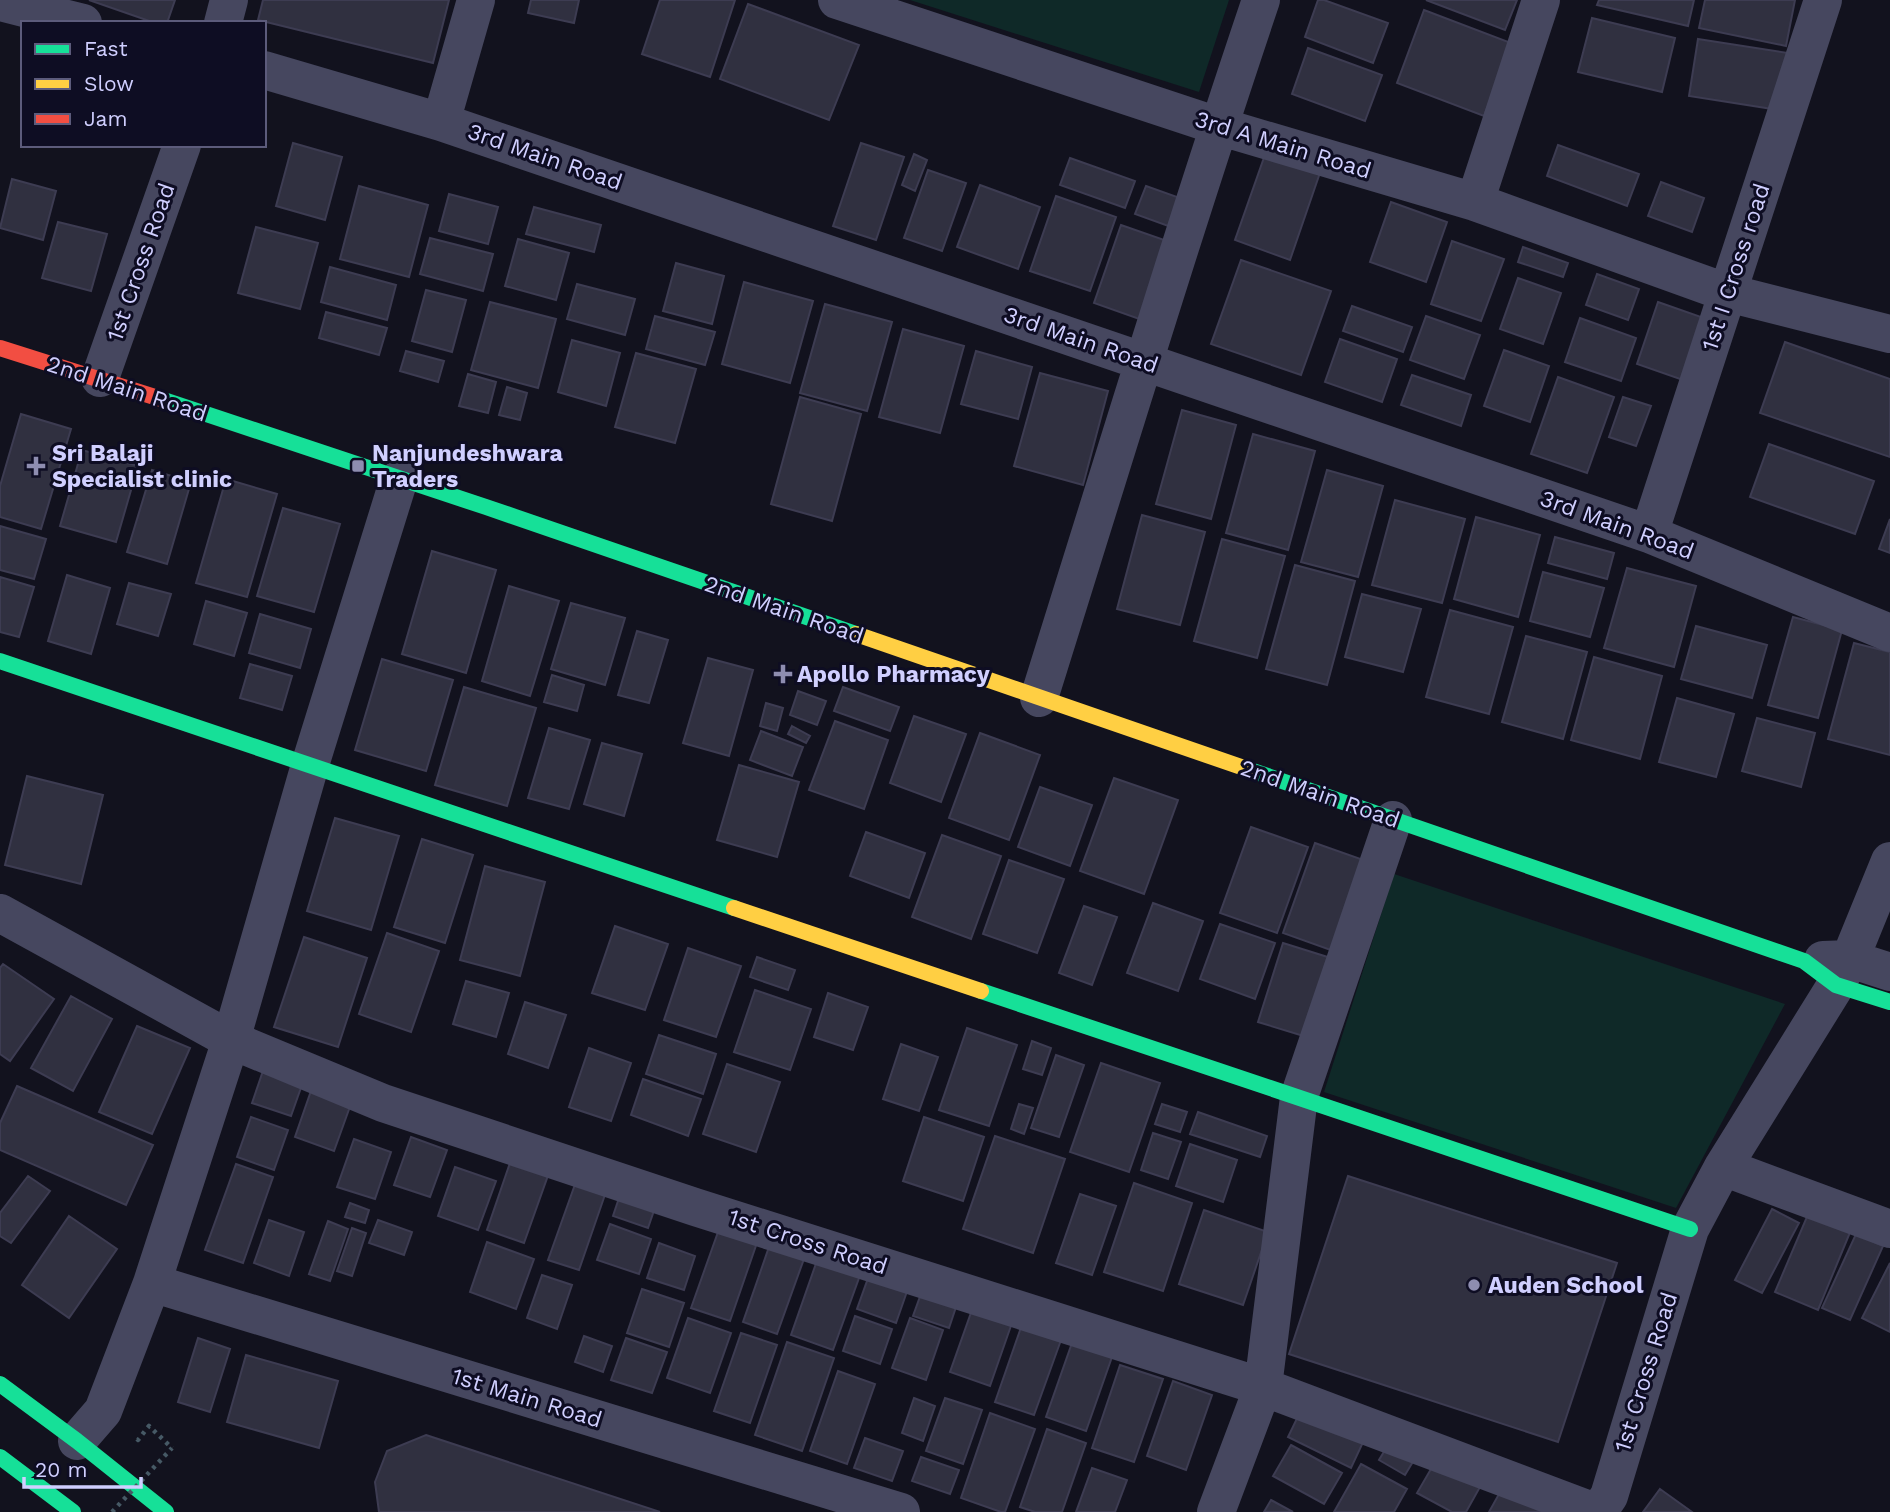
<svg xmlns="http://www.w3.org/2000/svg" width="1890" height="1512" viewBox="0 0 1890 1512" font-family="'Work Sans',sans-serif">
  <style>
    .green { fill: #0f2928 }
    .building { fill: #303040; stroke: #3d3c52; stroke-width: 2 }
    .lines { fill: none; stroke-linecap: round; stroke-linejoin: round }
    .path { stroke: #465965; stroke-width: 4.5; stroke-dasharray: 3.5 5; stroke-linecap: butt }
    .street { stroke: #46475f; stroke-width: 38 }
    .fast { stroke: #16e098; stroke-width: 16 }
    .slow { stroke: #ffcf43; stroke-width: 16 }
    .jam { stroke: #f24e42; stroke-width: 16 }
    .path-bridge { stroke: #465965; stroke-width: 4.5; stroke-dasharray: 3.5 5; stroke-linecap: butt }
    .poi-dot { fill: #8e8db0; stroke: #0e0d23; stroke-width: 2.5 }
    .labels { text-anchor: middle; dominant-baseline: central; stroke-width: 6; stroke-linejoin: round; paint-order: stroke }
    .street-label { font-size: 23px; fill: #d0cfff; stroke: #0e0d23 }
    .poi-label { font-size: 23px; font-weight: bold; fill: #d0cfff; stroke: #0e0d23; text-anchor: start }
  </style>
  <rect width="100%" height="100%" fill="#12121e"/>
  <path class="green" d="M910 0H1229L1199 92Z
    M1394 874 1785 1004 1676 1208 1324 1092Z"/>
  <path class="building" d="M89 0H175L167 23H155Z
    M263 0H449L433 63 258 20Z
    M531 0H579L574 23 528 13Z
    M660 0H735L710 77 642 54Z
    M1318 0H1324L1388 23 1373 63 1305 37Z
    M1426 0H1517L1505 30Z
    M1599 0H1694L1688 26 1597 5Z
    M1705 0H1795L1786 46 1699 28Z
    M748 4 859 45 829 120 720 79Z
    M1424 10 1511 43 1484 116 1397 83Z
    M1592 18 1675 38 1662 92 1578 72Z
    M1698 39 1788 53 1779 110 1689 96Z
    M1308 48 1382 75 1365 121 1292 94Z
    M293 143 342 157 325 220 276 206Z
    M861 143 904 157 876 240 833 226Z
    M1558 145 1639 174 1627 206 1547 176Z
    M1267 149 1322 167 1290 260 1235 240Z
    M914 154 927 160 915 191 902 185Z
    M1070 158 1135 181 1125 208 1060 185Z
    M928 170 966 183 942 251 904 238Z
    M12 179 56 191 43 240 0 228Z
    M1661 182 1704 198 1692 232 1648 216Z
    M980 185 1040 207 1018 269 957 247Z
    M359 186 428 205 409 277 340 259Z
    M1146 186 1180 198 1171 227 1135 214Z
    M449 194 498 207 488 244 439 231Z
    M1056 196 1116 217 1090 291 1030 271Z
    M1391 202 1447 222 1426 282 1370 262Z
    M534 207 601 225 594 252 526 234Z
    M58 222 107 234 91 291 42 278Z
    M1121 225 1173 243 1145 321 1094 303Z
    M256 227 318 243 300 309 238 293Z
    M430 238 493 254 483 291 420 274Z
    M518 239 569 253 556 300 505 286Z
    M1452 241 1504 259 1481 321 1431 304Z
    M1523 247 1568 263 1563 277 1518 262Z
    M1241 260 1331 291 1301 375 1211 344Z
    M676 263 724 276 712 324 663 311Z
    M330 267 396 285 387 320 321 302Z
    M1597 274 1639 289 1628 320 1586 305Z
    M1518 278 1561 293 1543 344 1500 329Z
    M744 282 813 301 790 383 722 364Z
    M577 284 635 299 625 335 567 319Z
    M426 290 466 300 452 352 412 341Z
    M490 302 556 319 538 388 471 370Z
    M1658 302 1704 318 1683 380 1637 364Z
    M825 304 892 322 867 411 800 393Z
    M1352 306 1412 327 1403 352 1343 331Z
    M326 312 387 328 379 355 319 338Z
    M655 316 715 332 705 365 646 349Z
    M1426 316 1480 335 1464 379 1410 360Z
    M1580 318 1636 338 1621 381 1565 362Z
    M903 329 964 346 940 433 879 417Z
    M1340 339 1397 359 1382 402 1325 382Z
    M572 340 620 353 606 406 558 392Z
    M1785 342 1890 379V457L1760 413Z
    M1504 350 1549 366 1530 422 1484 406Z
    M406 351 444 361 438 382 400 371Z
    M976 351 1032 367 1018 419 961 404Z
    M636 353 696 369 675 443 615 427Z
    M1040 373 1108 391 1083 485 1014 466Z
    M468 374 496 382 488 413 459 406Z
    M1412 375 1471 395 1461 426 1401 405Z
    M1558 377 1614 397 1587 473 1531 454Z
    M507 387 527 393 520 420 499 415Z
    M800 397 861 414 832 521 771 504Z
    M1623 397 1651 406 1636 446 1609 437Z
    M1182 410 1236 425 1211 519 1156 504Z
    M21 414 71 429 41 529 0 517V486Z
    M1253 434 1315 451 1288 550 1226 533Z
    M1769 444 1874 481 1855 534 1750 497Z
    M82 450 138 466 116 542 60 526Z
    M152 470 191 482 167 564 127 552Z
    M1327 470 1383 486 1358 577 1301 562Z
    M226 479 277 494 247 597 196 583Z
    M1395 500 1465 519 1442 603 1372 585Z
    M283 508 340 524 314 612 257 596Z
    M1142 515 1205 532 1180 625 1117 609Z
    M1476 517 1540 535 1518 617 1454 599Z
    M1890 519V553L1879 549Z
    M0 526 46 539 34 579 0 570Z
    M1555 537 1614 553 1607 579 1548 563Z
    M1222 539 1285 556 1257 658 1194 641Z
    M432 551 496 570 466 673 402 654Z
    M1295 565 1355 581 1327 685 1266 669Z
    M1627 568 1696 586 1674 667 1604 648Z
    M1543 572 1604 588 1590 637 1530 621Z
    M67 575 110 588 91 654 48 641Z
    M0 577 34 587 19 637 0 632Z
    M129 583 171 594 158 636 117 624Z
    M509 586 559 601 530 696 482 681Z
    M1362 594 1421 609 1403 672 1345 657Z
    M206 601 247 613 234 656 194 644Z
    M571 603 625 618 605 685 551 669Z
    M1450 610 1513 627 1489 714 1426 697Z
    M260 614 311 629 300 668 249 653Z
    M1793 617 1842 630 1818 718 1768 705Z
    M1696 626 1767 645 1752 698 1681 679Z
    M637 631 668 640 649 703 618 695Z
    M1526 636 1587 652 1563 739 1502 722Z
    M1854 643 1890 652V755L1828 739Z
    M1594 657 1662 676 1640 759 1571 740Z
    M708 658 753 670 729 756 683 743Z
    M382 659 453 680 426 771 355 750Z
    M250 664 292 676 282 710 240 698Z
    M552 675 584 685 577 711 544 702Z
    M464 687 536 708 507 806 435 785Z
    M843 687 899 707 890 731 834 711Z
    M798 691 826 701 817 725 790 715Z
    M1677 698 1734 714 1716 777 1659 762Z
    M766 703 783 708 777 731 760 726Z
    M914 716 966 734 941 802 890 783Z
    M1757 718 1815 733 1801 787 1742 771Z
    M835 721 888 740 864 809 809 790Z
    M792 726 810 736 806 743 788 734Z
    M549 728 590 740 569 809 528 798Z
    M761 731 803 747 792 776 750 760Z
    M980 733 1040 755 1009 840 949 818Z
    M602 743 642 754 624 816 584 804Z
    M739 765 799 782 777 857 717 840Z
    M27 776 103 795 81 884 5 865Z
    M1114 778 1178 800 1144 894 1080 871Z
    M1040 787 1092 805 1070 866 1018 847Z
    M335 818 399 836 371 930 307 911Z
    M1251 827 1308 847 1277 933 1220 913Z
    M866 832 925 853 909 898 850 876Z
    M942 835 1001 856 971 939 912 917Z
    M422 839 473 855 445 943 394 927Z
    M1315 843 1372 863 1339 953 1283 933Z
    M1009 860 1064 879 1037 953 983 934Z
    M485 866 545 882 520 976 460 960Z
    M1153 903 1203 921 1178 991 1127 973Z
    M1084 906 1117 917 1092 985 1059 973Z
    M1220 924 1275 943 1255 999 1200 979Z
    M615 926 668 944 645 1010 592 993Z
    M387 933 439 951 411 1032 359 1014Z
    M304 937 367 958 338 1047 274 1027Z
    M1283 943 1334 959 1310 1038 1258 1022Z
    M688 948 741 966 716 1037 664 1020Z
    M757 957 795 970 788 990 750 977Z
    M3 964 54 999 10 1061 0 1054V968Z
    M466 981 509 993 496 1037 453 1024Z
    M755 990 811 1009 790 1070 734 1052Z
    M828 993 868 1007 853 1050 814 1037Z
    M71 996 112 1019 73 1091 31 1068Z
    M525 1002 566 1015 548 1068 508 1054Z
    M137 1026 190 1048 152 1134 99 1112Z
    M967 1028 1017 1045 989 1126 939 1110Z
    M659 1035 716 1054 703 1094 646 1074Z
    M1032 1041 1051 1048 1042 1075 1023 1069Z
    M901 1044 938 1057 919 1111 883 1099Z
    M589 1048 631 1063 611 1121 569 1107Z
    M1056 1055 1084 1065 1059 1137 1031 1128Z
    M1101 1063 1160 1083 1129 1172 1070 1152Z
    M727 1064 780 1082 756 1152 703 1134Z
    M265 1065 304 1079 291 1116 252 1103Z
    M643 1079 701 1099 688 1136 631 1115Z
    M17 1086 153 1145 126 1205 0 1150V1123Z
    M312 1088 352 1101 334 1151 295 1137Z
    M1019 1104 1033 1108 1024 1134 1011 1129Z
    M1162 1104 1187 1112 1180 1132 1155 1124Z
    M1198 1112 1267 1136 1260 1157 1190 1134Z
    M251 1117 288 1130 274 1170 237 1157Z
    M924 1117 984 1137 963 1201 903 1181Z
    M1153 1133 1181 1142 1168 1179 1141 1170Z
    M995 1136 1065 1159 1033 1253 963 1229Z
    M411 1137 447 1150 430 1197 394 1185Z
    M354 1139 391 1152 375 1199 337 1187Z
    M1190 1144 1237 1160 1223 1202 1176 1186Z
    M513 1154 551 1167 524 1243 487 1230Z
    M236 1164 273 1177 243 1263 205 1250Z
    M455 1167 496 1181 478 1230 438 1216Z
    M28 1176 50 1191 11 1243 0 1236V1213Z
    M578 1176 608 1186 579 1270 548 1260Z
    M1348 1176 1617 1263 1558 1442 1289 1354Z
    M624 1183 659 1196 648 1228 613 1216Z
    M1134 1183 1192 1203 1163 1291 1104 1272Z
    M1080 1194 1116 1206 1092 1275 1056 1263Z
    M350 1203 369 1210 365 1223 345 1217Z
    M1772 1209 1799 1223 1762 1293 1735 1280Z
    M1204 1210 1268 1232 1243 1305 1179 1284Z
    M1809 1212 1851 1230 1818 1310 1775 1292Z
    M69 1216 117 1249 69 1318 22 1285Z
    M723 1218 761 1231 730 1321 691 1308Z
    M269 1220 304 1232 289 1276 254 1263Z
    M378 1220 412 1232 404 1255 369 1243Z
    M328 1221 348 1229 330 1281 309 1274Z
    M610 1224 651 1239 639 1274 597 1260Z
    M352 1228 366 1233 352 1276 337 1271Z
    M1856 1234 1883 1246 1850 1320 1822 1308Z
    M487 1242 534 1259 516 1309 470 1292Z
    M659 1243 695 1256 684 1290 647 1278Z
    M770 1244 805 1256 777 1334 743 1322Z
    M820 1252 863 1267 833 1350 791 1335Z
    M1890 1263V1332L1862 1318Z
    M872 1267 911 1280 896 1323 857 1309Z
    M542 1275 572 1285 557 1329 527 1318Z
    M926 1280 961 1292 949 1328 913 1316Z
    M642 1289 684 1303 669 1347 627 1333Z
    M973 1307 1013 1320 990 1386 950 1372Z
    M855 1316 892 1329 880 1364 843 1351Z
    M1025 1316 1065 1329 1034 1415 995 1402Z
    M688 1318 731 1333 710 1393 667 1378Z
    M910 1318 943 1330 926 1380 892 1368Z
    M741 1333 777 1345 750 1423 714 1411Z
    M584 1336 612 1346 603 1372 575 1362Z
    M198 1338 230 1349 210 1412 178 1402Z
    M626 1338 667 1352 652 1393 611 1380Z
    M1073 1340 1113 1354 1086 1431 1046 1417Z
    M787 1342 834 1358 802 1451 755 1435Z
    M246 1355 338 1381 319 1448 227 1422Z
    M1120 1365 1163 1379 1134 1462 1092 1448Z
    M838 1371 875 1384 847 1464 810 1451Z
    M1173 1381 1212 1395 1186 1470 1147 1456Z
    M914 1398 935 1406 923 1441 902 1433Z
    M945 1398 982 1410 963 1464 926 1451Z
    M1302 1408 1365 1438 1351 1468 1288 1437Z
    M990 1413 1035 1429 1005 1512H1001L961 1498Z
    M1047 1429 1086 1443 1062 1512H1035L1020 1507Z
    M426 1435 660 1512H379L375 1482 387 1451Z
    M865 1438 903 1451 892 1481 854 1468Z
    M1391 1440 1417 1455 1405 1475 1379 1460Z
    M1291 1445 1342 1473 1324 1504 1273 1476Z
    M921 1457 959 1470 950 1494 912 1481Z
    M1435 1462 1480 1487 1466 1512H1452L1417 1493Z
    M1361 1464 1407 1489 1394 1512H1334Z
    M1092 1468 1127 1480 1115 1512H1076Z
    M1504 1485 1551 1512H1489Z
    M1660 1489 1692 1512H1643Z
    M1271 1500 1293 1512H1264Z"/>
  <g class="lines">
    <path class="path" d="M137 1439 138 1440 149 1426 172 1448"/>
    <path class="street" d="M837 0 1218 126 1475 202 1728 293 1890 334
      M0 2 83 23
      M223 23 229 0
      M264 70 441 122 1649 534 1890 633
      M441 122 476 0
      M1475 202 1541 0
      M100 378 182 145
      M1649 534 1823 0
      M1039 698C1112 465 1183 231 1261 0
      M1393 820 1299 1097 1263 1387 1595 1512
      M0 913 231 1040 383 1103 695 1207 1263 1387 1216 1512
      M1823 960 1850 959 1890 972
      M1723 1167 1890 1229
      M152 1283 901 1512
      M77 1441 103 1411 152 1283 231 1040 310 765 399 479
      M1598 1512 1609 1496 1690 1229 1723 1167 1836 985 1850 959 1890 861"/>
    <path class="fast" d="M161 399 486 507 856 634
      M0 661 734 908
      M1250 770 1804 961 1836 985 1890 1002
      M981 991 1690 1229
      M0 1384 77 1441 166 1512
      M0 1457 73 1512"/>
    <path class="slow" d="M856 634 1250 770
      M734 908 981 991"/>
    <path class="jam" d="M0 348 161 399"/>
    <path class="path-bridge" d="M112 1512 172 1448"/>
  </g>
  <g class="poi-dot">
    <path d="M32.5 455.5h7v7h7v7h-7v7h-7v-7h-7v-7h7z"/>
    <rect x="351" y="459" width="14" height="14" rx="3.5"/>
    <path d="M779.5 663.5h7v7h7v7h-7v7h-7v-7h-7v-7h7z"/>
    <circle cx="1474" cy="1285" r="7"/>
  </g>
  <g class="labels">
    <g class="street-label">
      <text transform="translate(1283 145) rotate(17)">3rd A Main Road</text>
      <text transform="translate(545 157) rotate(19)">3rd Main Road</text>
      <text transform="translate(141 262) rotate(-71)">1st Cross Road</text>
      <text transform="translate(1736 267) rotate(-72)">1st I Cross road</text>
      <text transform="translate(1081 340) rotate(19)">3rd Main Road</text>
      <text transform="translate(127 389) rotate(18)">2nd Main Road</text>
      <text transform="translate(1617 525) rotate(20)">3rd Main Road</text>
      <text transform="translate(784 610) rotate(19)">2nd Main Road</text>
      <text transform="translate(1320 794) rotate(19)">2nd Main Road</text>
      <text transform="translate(808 1242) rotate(18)">1st Cross Road</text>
      <text transform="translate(1646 1372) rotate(-73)">1st Cross Road</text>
      <text transform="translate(527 1398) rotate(17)">1st Main Road</text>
    </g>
    <g class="poi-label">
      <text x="52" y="453">Sri Balaji<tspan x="52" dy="26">Specialist clinic</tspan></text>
      <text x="372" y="453">Nanjundeshwara<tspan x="372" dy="26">Traders</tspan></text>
      <text x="797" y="674">Apollo Pharmacy</text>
      <text x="1488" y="1285">Auden School</text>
    </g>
  </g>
  <rect x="21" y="21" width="245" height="126" fill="#0e0d23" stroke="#5c5b7b" stroke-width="2"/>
  <rect x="35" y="44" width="35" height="10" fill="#16e098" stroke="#5c5b7b" stroke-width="2"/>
  <text x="84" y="56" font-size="21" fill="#d0cfff">Fast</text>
  <rect x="35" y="79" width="35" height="10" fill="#ffcf43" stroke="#5c5b7b" stroke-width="2"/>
  <text x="84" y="91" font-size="21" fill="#d0cfff">Slow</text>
  <rect x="35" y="114" width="35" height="10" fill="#f24e42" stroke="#5c5b7b" stroke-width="2"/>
  <text x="84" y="126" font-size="21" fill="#d0cfff">Jam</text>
  <path d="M24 1477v10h117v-10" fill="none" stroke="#d0cfff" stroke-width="3.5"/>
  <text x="35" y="1477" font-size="21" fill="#d0cfff" stroke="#0e0d23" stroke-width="5" paint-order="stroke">20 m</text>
</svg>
